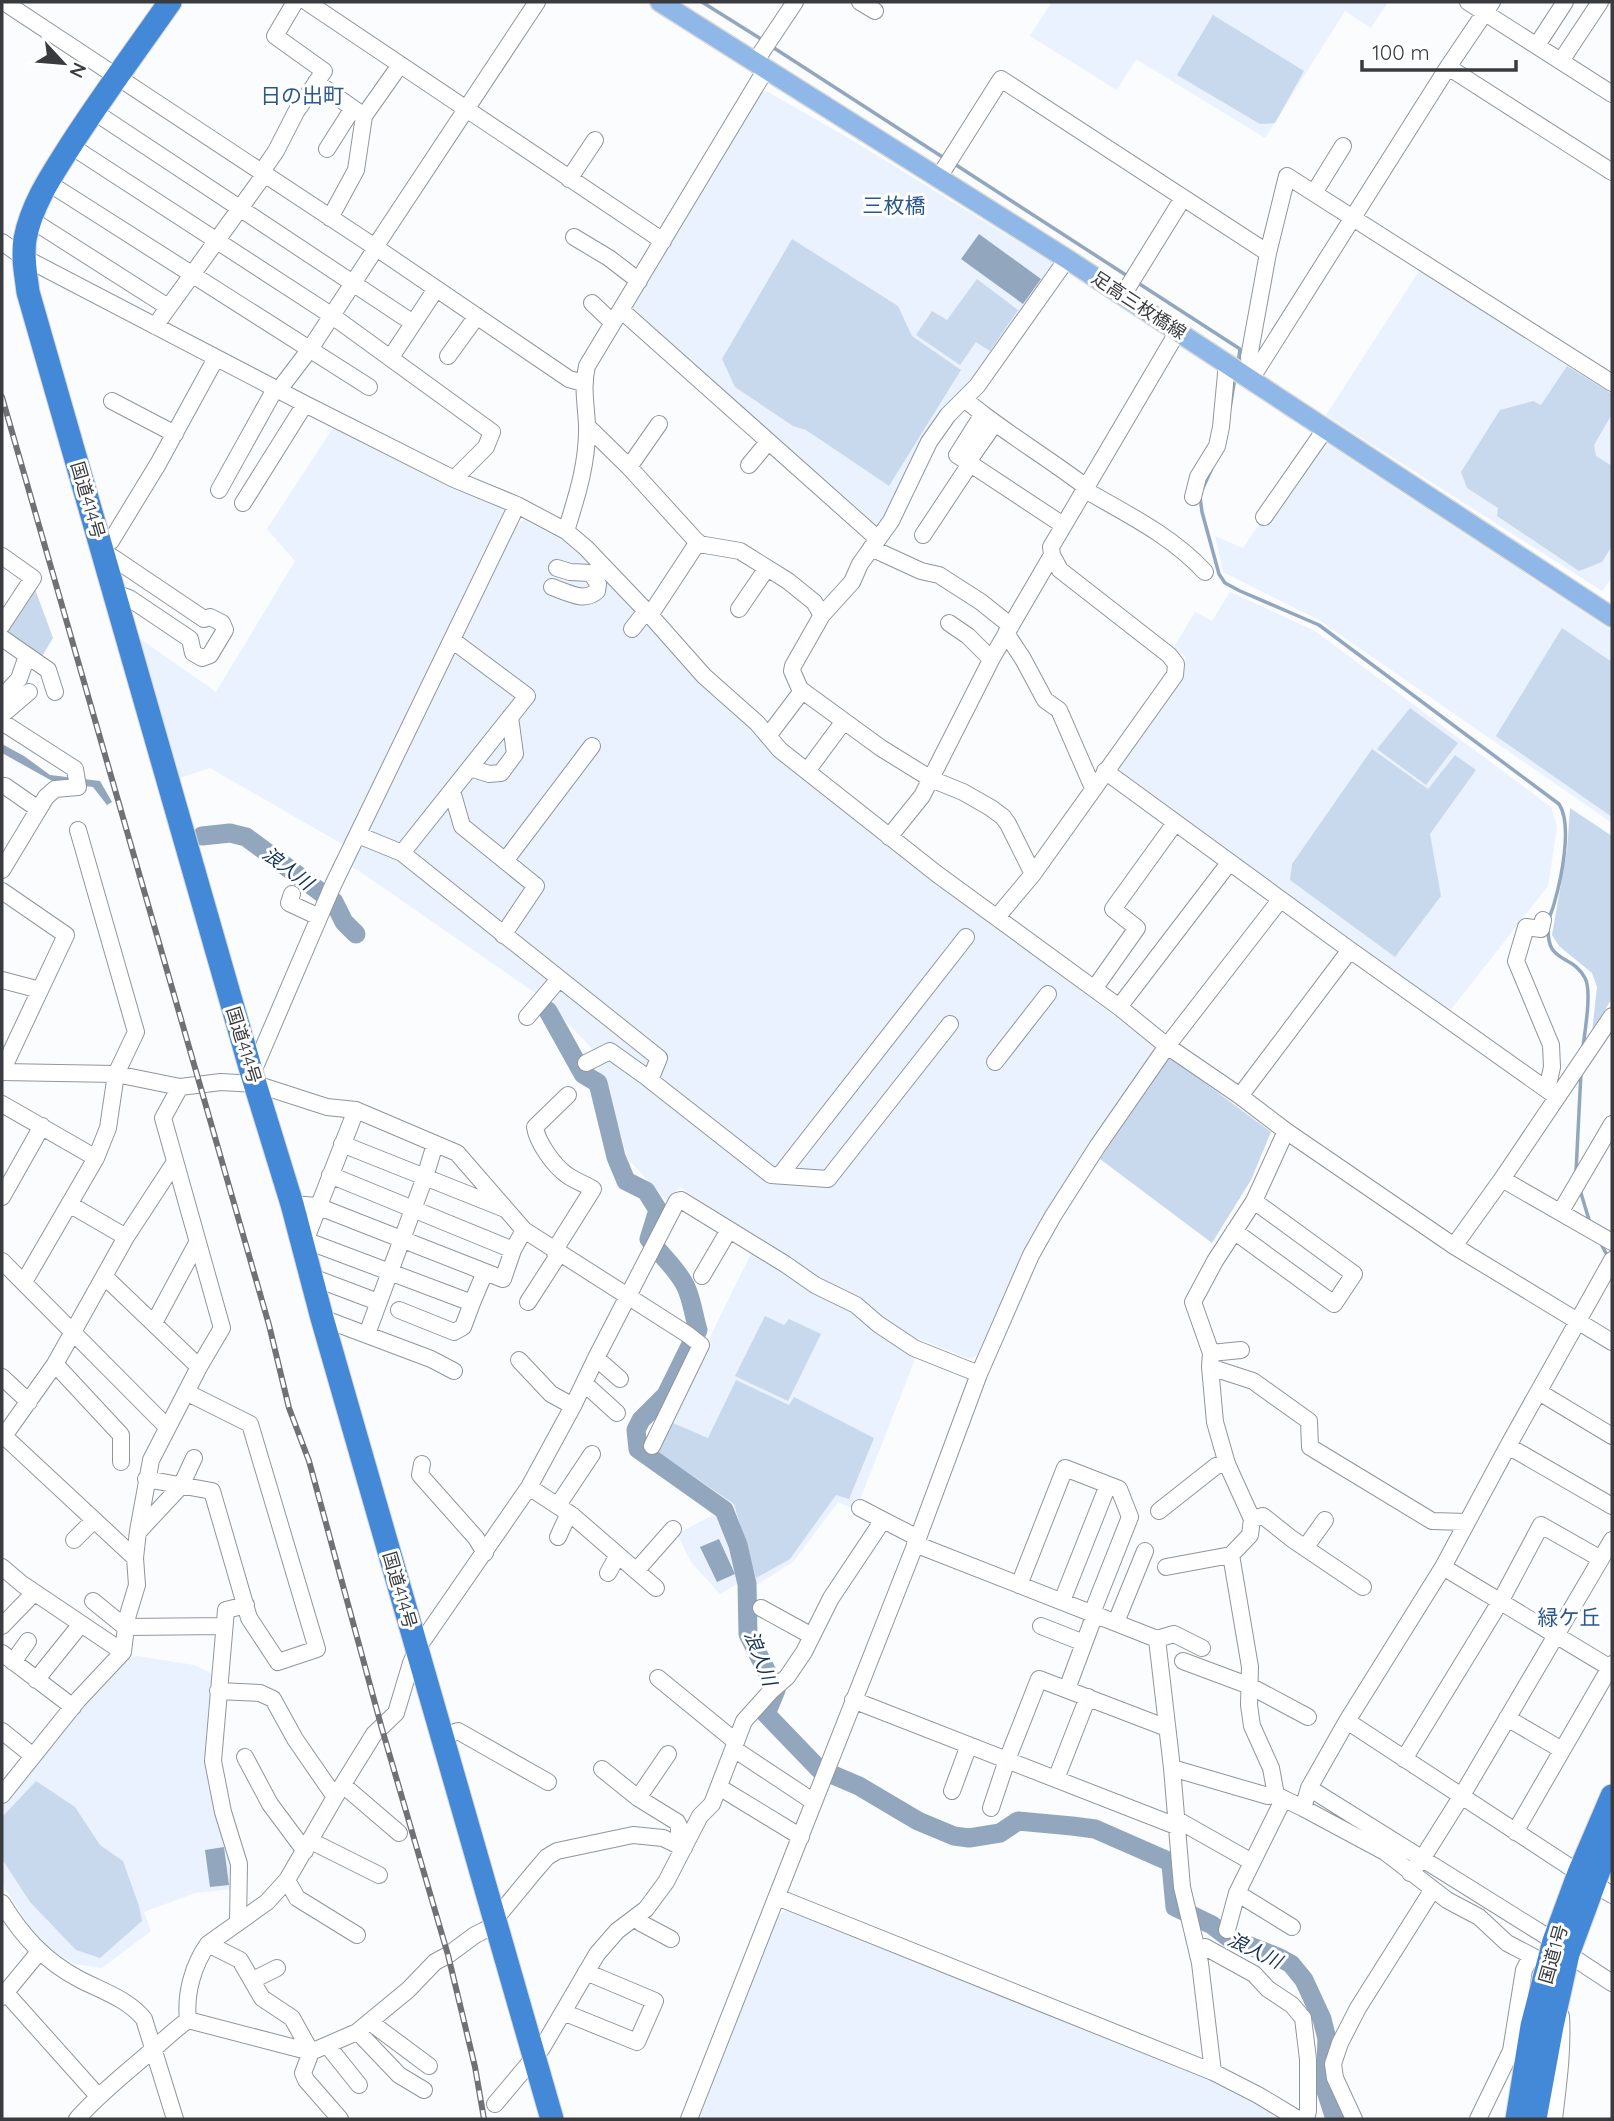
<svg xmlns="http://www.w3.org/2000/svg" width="1614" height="2121" viewBox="0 0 1614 2121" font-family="Quicksand,'Noto Sans JP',sans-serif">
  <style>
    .built { fill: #e9f2fe }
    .green { fill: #c9d9ed }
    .water { fill: #92a6be }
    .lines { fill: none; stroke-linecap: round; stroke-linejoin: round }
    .stream { stroke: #92a6be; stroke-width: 3.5 }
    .river { stroke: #92a6be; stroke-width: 19 }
    .minor-casing { stroke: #90969e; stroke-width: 18 }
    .major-casing { stroke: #d7d8d8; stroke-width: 22 }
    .highway-casing { stroke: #d7d8d8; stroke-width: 25 }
    .minor { stroke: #fff; stroke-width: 16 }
    .major { stroke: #8fb8e8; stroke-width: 19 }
    .highway { stroke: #4489d8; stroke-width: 23 }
    .rail-casing { stroke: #6f7174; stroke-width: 6 }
    .rail { stroke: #fff; stroke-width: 3.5; stroke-dasharray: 10; stroke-linecap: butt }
    .labels { text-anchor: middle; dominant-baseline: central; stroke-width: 6; stroke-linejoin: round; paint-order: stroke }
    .street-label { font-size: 18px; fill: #393b3e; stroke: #fff }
    .water-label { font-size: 19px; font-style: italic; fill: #173457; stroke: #fff }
    .quarter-label { font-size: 21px; fill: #2a588c; stroke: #fff }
  </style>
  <rect width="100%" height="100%" fill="#fafcfd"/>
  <path class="built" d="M1050 2H1388L1371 28 1345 11 1265 138 1136 59 1117 90 1030 36 1051 3Z
    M766 91 845 136 1057 266 895 501 876 532 629 308 759 92Z
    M1421 268 1612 391V577L1602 591 1326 415Z
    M333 428 505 508 344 845 210 768 179 778 139 638 216 692 295 561 267 529Z
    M1318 438 1612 631V823L1319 620 1223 572 1215 536 1243 548Z
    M524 520 578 548 886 841 1152 1045 1158 1055 1089 1152 1027 1244 977 1355 970 1359 912 1336 817 1280 680 1187 667 1201 627 1158 618 1124 590 1046 541 997 349 864 512 527Z
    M1230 592 1315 631 1551 807 1557 827 1548 886 1449 1012 1120 774V761L1184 670 1186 657 1174 647 1195 612 1212 621Z
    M753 1250 854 1309 917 1354 856 1510 838 1502 793 1562 753 1587 739 1583 720 1594 691 1562 677 1534 730 1506 652 1454Z
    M137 1656 194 1665 219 1677 213 1765 232 1849 234 1889 195 1893 144 1912 151 1931 102 1968 74 1964 47 1947 30 1927 2 1884V1803L117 1663Z
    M789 1908 1210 2076 1291 2119H699L778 1916Z"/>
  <path class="green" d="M1213 15 1304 71 1275 123 1260 124 1177 75Z
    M792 239 898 306 912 336 961 370 889 486 806 430 793 426 735 387 722 359Z
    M977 279 1018 310 990 351 976 342 960 365 916 335 932 311 947 320Z
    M1567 366 1612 394V414L1594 445 1596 456 1612 466V546L1602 562 1579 571 1497 516 1498 508 1467 488 1461 472 1500 410 1533 401 1541 405Z
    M35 589 53 638 41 658 6 634Z
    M1562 628 1612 662V817L1496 736Z
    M1410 708 1458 743 1426 785 1377 749Z
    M1372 749 1428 789 1455 755 1476 770 1430 834 1441 896 1395 957 1290 880 1292 864Z
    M1570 808 1612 836V998L1592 1032 1597 987 1592 973 1559 946 1552 935 1567 850Z
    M1170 1057 1271 1132 1251 1180 1212 1243 1100 1159Z
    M765 1316 784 1325 789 1319 821 1334 788 1401 735 1376Z
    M736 1380 789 1405 794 1397 874 1438 849 1499 836 1495 790 1559 756 1578 734 1504 658 1452 673 1423 708 1438Z
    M36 1781 75 1807 100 1845 123 1861 139 1906 142 1921 100 1958 76 1950 30 1902 2 1859V1817Z"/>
  <path class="water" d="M979 234 1041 279 1023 304 961 259Z
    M2 744 24 756 50 775 100 781 112 802 107 805 93 787 54 782 2 753Z
    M719 1539 735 1574 717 1582 700 1547Z
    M224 1847 229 1885 210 1887 205 1850Z"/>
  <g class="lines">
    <path class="stream" d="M702 2 761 39
      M774 48 944 158
      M953 163 1129 277
      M1135 281 1240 349 1238 363
      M1230 408 1235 378
      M1202 490 1212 468
      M1200 497 1202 512 1219 574 1225 583 1240 591 1319 625 1559 804C1573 825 1561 880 1554 904 1553 909 1550 914 1549 919 1543 967 1571 951 1585 978 1592 991 1585 1030 1583 1047
      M1576 1172 1581 1072
      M1580 1190 1590 1223
      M1600 1242 1608 1257"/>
    <path class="river" d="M202 836 230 833 246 837 334 902 344 922 356 934
      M548 1011 583 1074 598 1083 616 1157 626 1181 646 1191 658 1210 649 1239C661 1256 677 1268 686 1287 692 1300 694 1317 698 1330L666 1395 641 1420 636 1430 638 1449 724 1510 738 1545 747 1584 748 1634 776 1690 766 1714 819 1769 859 1786 918 1821 954 1836 969 1838 1000 1833 1018 1821 1072 1826 1095 1829 1168 1861 1171 1865 1175 1907 1212 1925 1229 1938 1278 1957 1291 1964 1304 1980 1322 2019 1327 2039 1325 2088 1335 2119"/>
    <g class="minor-casing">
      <path id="minor" d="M4 2 375 247 569 379 583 383
        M307 2 663 241
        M860 2 875 11
        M1468 2 1612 94
        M1537 45 1565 2
        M1561 61 1600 2
        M755 62 795 2
        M1448 67 1612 172
        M316 82 364 116
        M93 111 413 323
        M71 146 331 315 492 432 486 447 454 479
        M327 149 353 108
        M261 173 276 151 296 112 324 71 275 36 295 2
        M939 177 1001 79 1268 253 1249 357 1251 379
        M569 179 595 140
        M47 182 369 387
        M1314 193 1343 146
        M330 218 356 170 364 116 400 65
        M30 219 168 307
        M574 237 609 258 639 281
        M2 242 23 257 305 404 454 479 517 505 566 531 586 548 650 615 704 676 757 723 780 750 937 874 1119 1007 1167 1046 1240 1096 1286 1131 1454 1246 1612 1342
        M375 247 537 2
        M1268 253 1287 176 1612 383
        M1123 295 1183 198
        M592 303 613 323
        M621 310 878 539
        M155 326 264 175
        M448 356 477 316
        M391 357 436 289
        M1251 379 1448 67 1492 2
        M278 391 310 349 376 248
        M964 399 983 414 957 455 1063 525
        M112 401 175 434
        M983 414C1017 440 1052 461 1086 487
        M587 426 629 467 699 544 740 551 788 581 814 602 822 615 793 666 792 671 800 689 881 748 931 779 963 792 991 808 1003 817 1008 824 1033 874
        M967 463 995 423
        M749 465 768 442
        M629 467 659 424
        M219 490 275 389
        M1085 490C1127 514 1172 536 1205 572
        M1193 497 1198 477 1217 446 1221 427 1227 363
        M243 503 305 404
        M1264 517 1326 428
        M566 531C577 496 588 462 587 425 586 404 582 386 587 366L766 69
        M923 535 970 464
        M101 544 111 541 158 464 216 358
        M871 548 921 571 939 575 981 602 1011 626
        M103 554 112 557 204 619 210 617 222 623 225 630 210 655 202 658 193 653 190 639 129 598 115 593
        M2 556 33 578 2 625
        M552 587C567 592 584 603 597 591L598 584 591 573 570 572 557 568
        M739 609 767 568
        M650 615 698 542
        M822 615 852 582 860 564 891 521 929 442 948 415 977 386 1067 259
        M949 623 968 636 991 659
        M632 629 646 611
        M1006 633 1023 659 1045 700 1059 710 1093 788
        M2 638 48 670 55 692
        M452 640 527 696 402 853 659 1058 650 1080 771 1175 828 1179 950 1024
        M2 697 19 679 27 656
        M2 715 29 692
        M2 722 75 769 78 787 55 789 46 797 2 870
        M768 736 802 691
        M470 768 489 774 501 773 515 754 510 717
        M807 771 844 721
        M1105 771 1350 950 1557 1097
        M2 786H5L38 809
        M452 791 462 826 536 886 503 935
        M358 835 402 853
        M889 837 922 796 992 658 1052 555
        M505 861 592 746
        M2 891 66 935 2 1071
        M292 894 289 903 319 917
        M997 917 1033 874 1175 675 1176 664 1169 655 1060 570 1052 555 1051 547 1178 331
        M1543 920 1541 929 1526 927 1516 961 1551 1045 1552 1067 1547 1090
        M2 980 40 990
        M1094 989 1137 928 1113 909 1175 823
        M1119 1007 1229 863
        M527 1017 559 979
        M995 1062 1048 994
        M586 1063 610 1051 652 1081
        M2 1072 116 1074 180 1087 221 1082 256 1084 327 1107 356 1110 457 1153 524 1230 687 1334 701 1345 652 1446
        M252 1074 333 885 517 505
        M1240 1096 1350 950
        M2 1104 96 1158
        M342 1144 505 1209
        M330 1175 513 1250
        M780 1175 966 937
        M1502 1179 1612 1242
        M2 1197 42 1126
        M69 1204 126 1237
        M292 1204 317 1206 503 1279 513 1250 524 1230
        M1561 1211 1612 1124
        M1234 1231 1334 1304 1354 1274 1254 1201
        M302 1239 472 1303 463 1327 454 1332 399 1310
        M306 1239 356 1110
        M1454 1246 1502 1179 1612 1016
        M554 1251 593 1189C585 1184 575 1181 567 1175 554 1166 537 1142 535 1127L568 1095
        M2 1261 167 1427
        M702 1276 729 1230
        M105 1277 199 1367
        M312 1277 378 1302
        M24 1282 96 1158 108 1128 116 1074 136 1032 78 830
        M528 1302 559 1254
        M472 1303 485 1272
        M322 1318 431 1359 454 1371
        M154 1323 197 1243
        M367 1334 425 1177 435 1144
        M1211 1353 1241 1350
        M596 1358 620 1379
        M519 1360 551 1394 573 1406
        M55 1364 121 1435V1462
        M1210 1367 1253 1381 1309 1421 1310 1447 1432 1521 1467 1522
        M2 1377 29 1402
        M585 1384 617 1413
        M1539 1392 1612 1436
        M1508 1446 1612 1506
        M422 1464 420 1475 476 1538 485 1553
        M146 1479 212 1491 249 1618 278 1662 317 1649 250 1424 186 1392
        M529 1487 573 1516 656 1588
        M558 1505 592 1454
        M860 1508 883 1520
        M1159 1511 1216 1466 1227 1463
        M1252 1519 1263 1516 1292 1539 1363 1587
        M139 1531 181 1486 194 1458
        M558 1537 569 1513
        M74 1540 94 1520
        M915 1544 1157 1639 1172 1768 1182 1887 1200 1963 1213 2072
        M1305 1548 1325 1520
        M135 1558 4 1436 55 1364 126 1237 175 1162
        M2 1567 22 1584 123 1652
        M1166 1567 1231 1555
        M1443 1567 1612 1669
        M636 1571 673 1529
        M608 1573 618 1555
        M1019 1585 1065 1468 1119 1489 1130 1517 1092 1613
        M93 1601 125 1627 224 1626
        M1062 1601 1108 1485
        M761 1608 812 1636
        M1116 1622 1145 1551
        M2 1626 34 1593
        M1041 1626 1084 1643
        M1157 1639 1174 1634 1202 1648
        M2 1653 73 1707
        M1183 1661 1250 1686 1308 1717
        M13 1662 28 1641
        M658 1678 735 1741
        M36 1680 81 1624
        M1067 1689 1095 1614
        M218 1691 260 1693 273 1699 295 1739 335 1797
        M853 1700 1176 1826
        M1507 1718 1562 1750
        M1347 1721 1579 1873
        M2 1731 33 1756
        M442 1737 458 1731 548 1782
        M734 1749 814 1802
        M245 1757 270 1804 305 1851
        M1404 1759 1500 1602 1541 1525 1601 1559
        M1172 1768 1268 1796 1276 1795 1303 1808 1385 1852 1447 1900 1479 1917 1507 1943 1549 1965
        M602 1769 638 1798 677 1822 679 1826V1845
        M1056 1779 1088 1697
        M343 1785 399 1833
        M719 1787 801 1837
        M1309 1788 1554 1941
        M952 1791 969 1745
        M2 1795 78 1700 123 1652 127 1618 137 1585 135 1558 138 1531 151 1460 199 1367 222 1328 163 1118 180 1087
        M1276 1795 1271 1768 1252 1726 1249 1705 1250 1667 1231 1555 1250 1535 1252 1519 1227 1464 1215 1422 1210 1367 1211 1353 1193 1302 1215 1261 1254 1201 1286 1131
        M638 1798 668 1754
        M991 1808 1007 1760 1039 1679 1167 1728
        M1303 1808 1309 1788 1347 1721 1443 1567 1508 1446 1612 1260
        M1176 1819 1252 1862
        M1515 1832 1612 1664
        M311 1841 379 1875
        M1410 1873 1422 1859 1461 1797 1612 1540
        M287 1880 297 1898 357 1935
        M1593 1883 1612 1895
        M1237 1893 1292 1927
        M777 1897 1213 2072 1258 2095 1298 2119
        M2 1903C22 1936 45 1961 79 1979 102 1991 128 1999 144 2019L175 2119
        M636 1917 641 1923 671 1939
        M238 1922 239 1864 223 1812 213 1761 226 1610 246 1605
        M1227 1930 1237 1893 1283 1800
        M208 1944 240 1960 262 1998 292 2018 311 2052 303 2073 306 2080 340 2119
        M1205 1947 1254 1974 1268 1989 1292 2005 1303 2018 1308 2059V2111L1306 2119
        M1568 1954 1612 1983
        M253 1980 277 1968
        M6 1993 98 2096
        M2 1997 39 1952
        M563 2012 637 2042 655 2001 586 1972
        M188 2020C185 1994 193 1965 208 1944L267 1902 287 1880 335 1797 374 1734 396 1713 411 1663 417 1649 529 1487 573 1406 596 1358 677 1201 681 1200 785 1264 815 1285 856 1305 878 1324 914 1348 979 1374
        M370 2022 429 2066
        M358 2032 399 2075 424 2090
        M327 2045 359 2085
        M495 2104 542 2048 597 1954 617 1931 646 1909 666 1882 700 1816 712 1804 744 1721 771 1691 787 1677 804 1652 831 1598 883 1520 918 1538
        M77 2119C99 2094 125 2074 150 2052 163 2041 174 2030 188 2020L311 2052 357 2032 408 1990 435 1962 448 1955 475 1935 487 1929 535 1871 547 1857 557 1851 633 1835 663 1838 684 1848
        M689 2119 918 1538 979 1374 1031 1255 1053 1216 1097 1147 1167 1046 1280 900
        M1354 2119 1335 2078 1333 2064 1340 2043 1358 2008 1433 1889
        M1478 2119 1511 2051 1524 1970 1531 1956
        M1554 2119C1558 2085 1563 2051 1561 2016"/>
    </g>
    <g class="major-casing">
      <path id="major" d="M660 2 1067 259 1612 617"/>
    </g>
    <g class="highway-casing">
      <path id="highway" d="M170 2C137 49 103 95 72 143 53 173 32 203 25 239 22 258 26 274 28 292L252 1074 292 1204 322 1318 552 2119
        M1517 2119 1532 2026 1554 1941 1579 1873 1612 1796
        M1535 2119 1552 2026 1568 1954 1612 1835"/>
    </g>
    <use href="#minor" class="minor"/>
    <use href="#major" class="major"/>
    <use href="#highway" class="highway"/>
    <g class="rail-casing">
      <path id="rail" d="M2 397 269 1325 289 1408 309 1461 382 1729 448 1955 475 2067 484 2119"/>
    </g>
    <use href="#rail" class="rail"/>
  </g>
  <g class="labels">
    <g class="street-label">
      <text transform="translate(1139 305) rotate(33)">足高三枚橋線</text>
      <text transform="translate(88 500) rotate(74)">国道414号</text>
      <text transform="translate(244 1045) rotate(73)">国道414号</text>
      <text transform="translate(400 1590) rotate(74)">国道414号</text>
      <text transform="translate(1553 1954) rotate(-74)">国道1号</text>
    </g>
    <g class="water-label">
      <text transform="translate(288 868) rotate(37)">浪人川</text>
      <text transform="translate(761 1658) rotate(69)">浪人川</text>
      <text transform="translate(1255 1950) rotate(26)">浪人川</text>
    </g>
    <g class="quarter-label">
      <text x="302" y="95">日の出町</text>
      <text x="894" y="205">三枚橋</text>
      <text x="1569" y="1617">緑ケ丘</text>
    </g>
  </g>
  <rect width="1614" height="2121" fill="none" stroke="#393b3e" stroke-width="7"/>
  <g transform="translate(63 63) rotate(116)" stroke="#ffffff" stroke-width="5" paint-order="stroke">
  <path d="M0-5L12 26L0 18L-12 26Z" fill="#393b3e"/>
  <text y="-10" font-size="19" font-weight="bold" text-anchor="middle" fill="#393b3e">N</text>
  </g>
  <path d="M1362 60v10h154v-10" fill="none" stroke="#393b3e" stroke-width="3.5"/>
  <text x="1372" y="60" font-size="21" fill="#393b3e" stroke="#ffffff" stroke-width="5" paint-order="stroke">100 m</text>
</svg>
